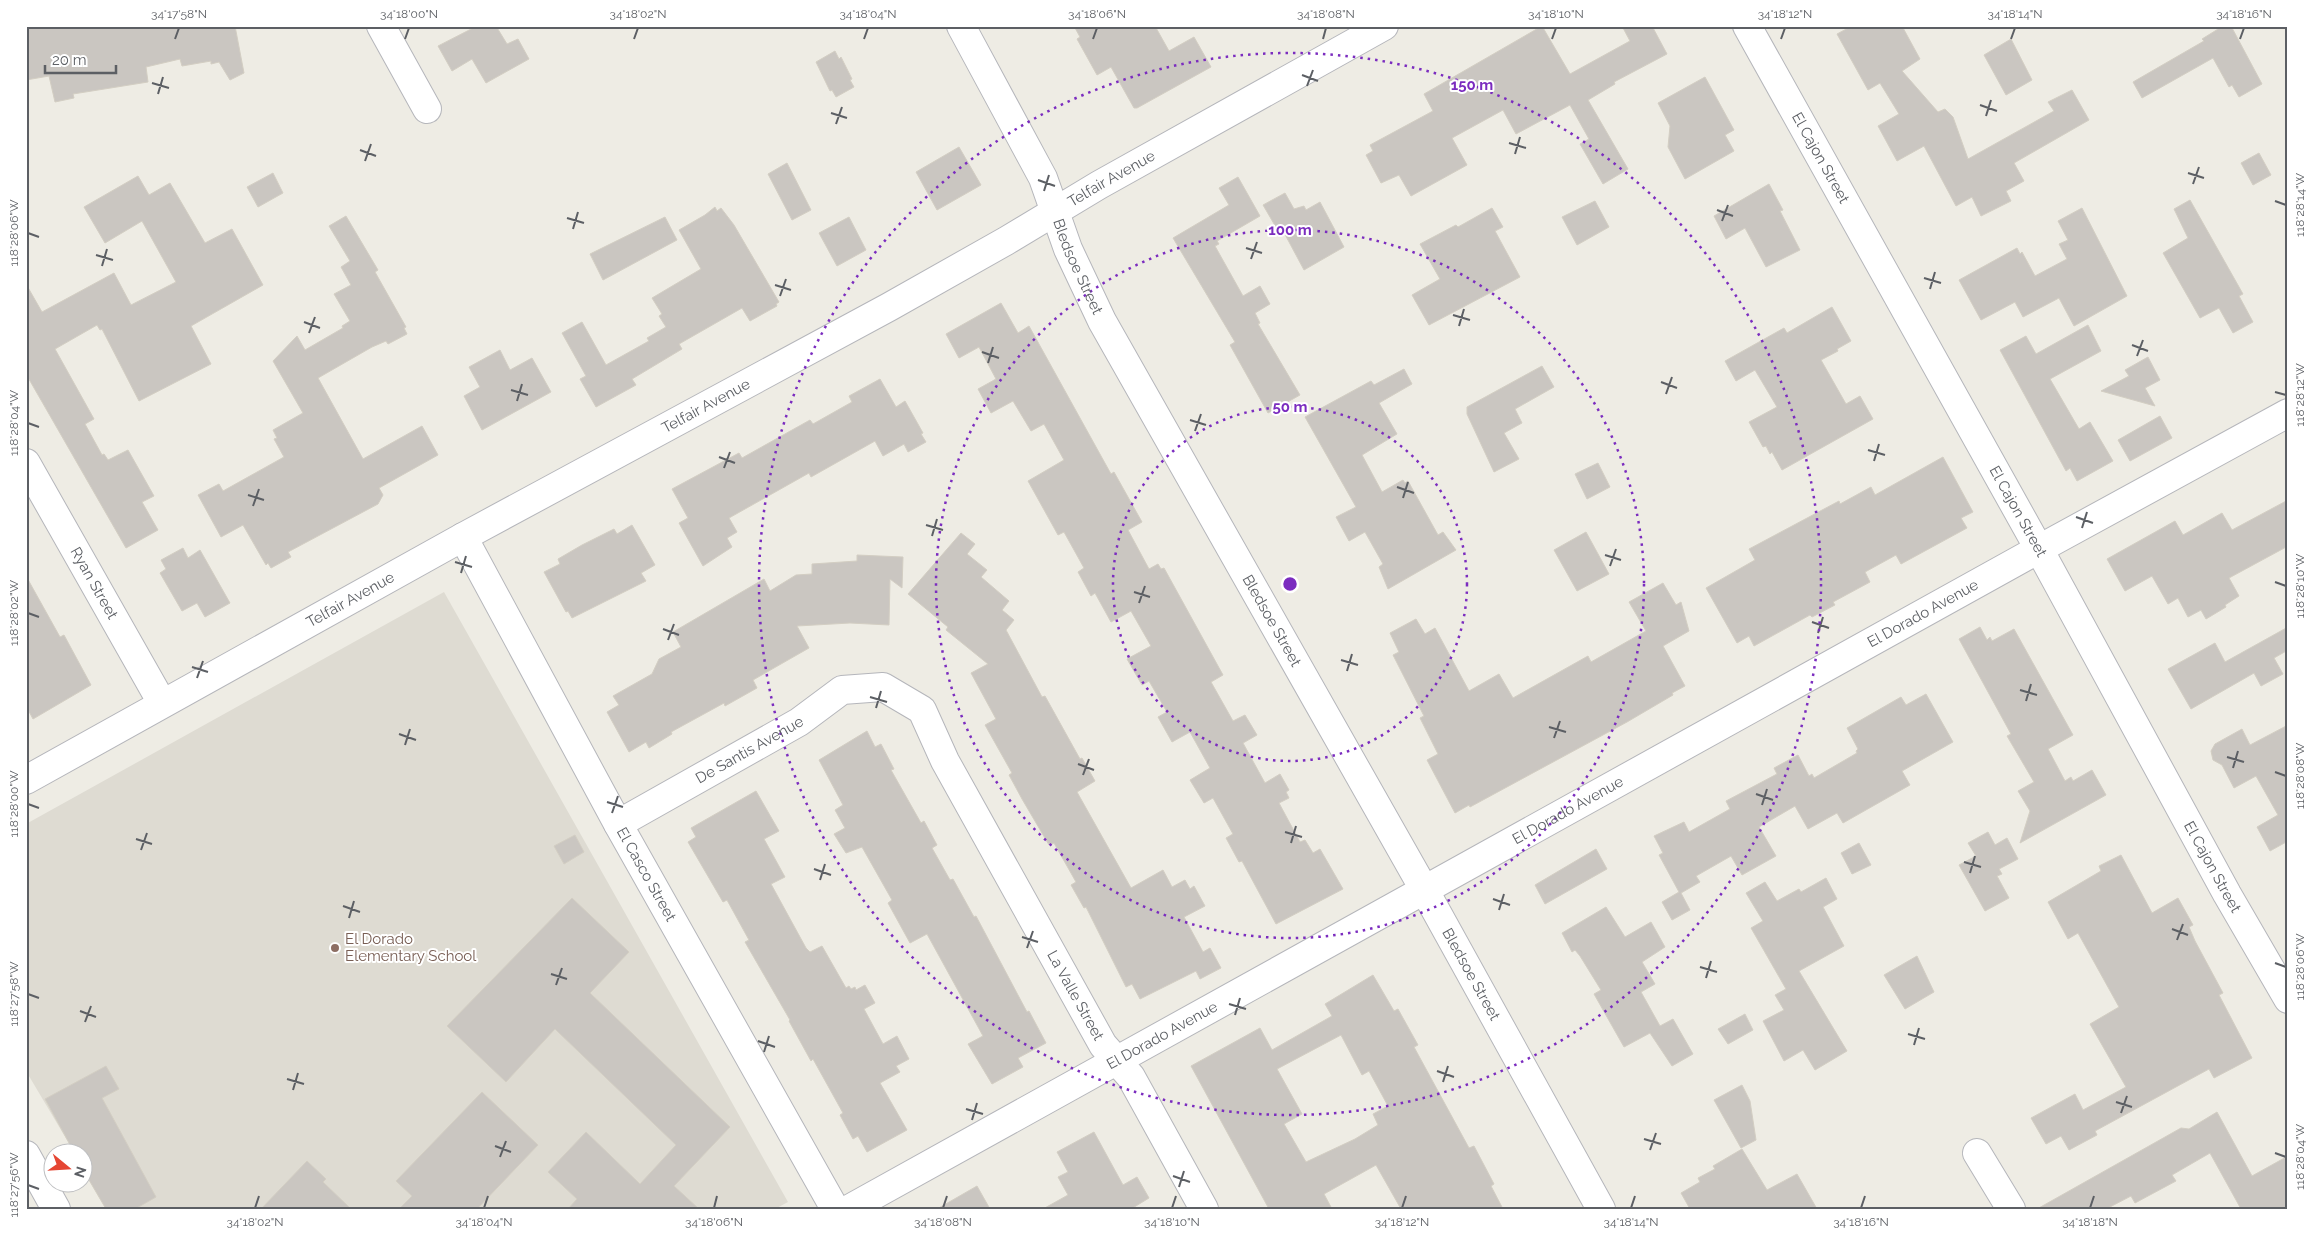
<svg xmlns="http://www.w3.org/2000/svg" width="2314" height="1235" viewBox="0 0 2314 1235" font-family="Raleway,sans-serif">
  <style>
    .education { fill: #dedbd2 }
    .building { fill: #cac6c1; stroke: #d3cec3; fill-rule: evenodd }
    .lines { fill: none; stroke-linecap: round; stroke-linejoin: round }
    .minor-casing { stroke: #b5b6bb; stroke-width: 30 }
    .minor { stroke: #fff; stroke-width: 28 }
    .ticks { fill: none; stroke: #5c5f64; stroke-width: 2 }
    .ring { fill: none; stroke: #7b2cbf; stroke-width: 2.5; stroke-dasharray: 2.5 5 }
    .education-dot { fill: #8d6e63; stroke: #fff; stroke-width: 2 }
    .labels { text-anchor: middle; dominant-baseline: central; stroke-width: 4; stroke-linejoin: round; paint-order: stroke }
    .street-label { font-size: 15px; fill: #5c5f64; stroke: #fff }
    .education-label { font-size: 15px; fill: #785e54; stroke: #fff; text-anchor: start }
    .centre { fill: #7b2cbf; stroke: #fff; stroke-width: 2.5 }
    .ring-label { font-size: 15px; text-anchor: middle; font-weight: bold; fill: #7b2cbf; stroke: #fff; stroke-width: 4; stroke-linejoin: round; paint-order: stroke }
    .neatline { fill: none; stroke: #5c5f64; stroke-width: 2 }
    .ticks-label { font-size: 12px; text-anchor: middle; fill: #5c5f64 }
  </style>
  <rect width="100%" height="100%" fill="#eeece4"/>
  <path class="education" d="M444 592 788 1202 775 1209H107L82 1152H74L26 1071V824Z"/>
  <path class="building" d="M26 26H235L244 73 230 80 219 62 211 64V61L182 66 180 59 146 67 148 82 73 94 74 98 55 102 49 76 26 80Z
    M477 26H496L507 44 518 39 529 59 486 83 472 59 452 71 438 46Z
    M1074 26H1155L1169 51 1194 37 1211 67 1137 108H1134L1111 67 1097 75 1077 39 1080 37Z
    M1542 26 1570 74 1630 41 1622 26H1652L1667 54 1614 82 1615 84 1588 100 1628 169 1603 184 1580 144 1589 139 1570 105 1516 134 1503 110 1452 138 1467 165 1411 196 1399 175 1381 183 1366 155 1373 151 1370 145 1433 111 1424 94Z
    M1852 26H1902L1920 59 1902 71 1938 112 1945 109 1953 117 1968 159 2054 111 2048 102 2072 90 2089 120 2014 163 2024 181 2006 191 2011 201 1981 216 1972 197 1956 206 1924 146 1897 161 1878 126 1899 114 1880 83 1868 90 1837 34Z
    M2223 26H2231L2262 84 2239 97 2232 85 2229 87 2213 58 2142 98 2133 82 2204 41 2202 39Z
    M2011 39 2032 80 2006 95 1984 55Z
    M835 51 839 59 841 57 852 79 850 80 854 87 836 97 832 90 830 91 816 62Z
    M1705 77 1734 130 1725 135 1734 151 1685 179 1668 147 1670 126 1658 103Z
    M959 147 981 185 937 210 916 172Z
    M2259 153 2271 175 2253 185 2241 163Z
    M787 163 811 210 792 220 768 174Z
    M273 173 283 193 258 207 247 187Z
    M138 176 149 195 170 183 205 243 232 229 263 285 191 326 211 364 139 401 102 329 100 330 97 325 55 349 94 419 85 424 102 455 104 454 108 460 128 450 154 496 142 502 158 530 126 548 26 374V284L42 312 114 273 131 305 176 282 142 221 105 243 84 207Z
    M1238 177 1260 216 1217 241 1219 244 1215 246 1243 296 1260 286 1270 304 1255 313 1260 323 1258 324 1300 395 1268 413 1230 345 1235 342 1173 238 1229 205 1219 188Z
    M1769 184 1783 210 1780 211 1800 250 1766 267 1745 228 1726 239 1714 216Z
    M1285 193 1294 209 1304 206 1306 210 1320 202 1344 247 1304 270 1281 227 1277 229 1263 205Z
    M2190 200 2243 294 2239 296 2253 322 2233 333 2219 308 2200 318 2163 253 2188 238 2174 209Z
    M1595 201 1609 227 1577 245 1562 217Z
    M715 207 717 211 721 208 734 225 779 302 776 304 777 306 750 321 742 308 679 344 682 349 632 379 636 385 596 407 580 379 586 376 562 333 582 322 606 365 649 341 647 338 666 327 659 316 662 314 652 298 701 269 679 230 705 215Z
    M1492 208 1503 227 1495 231 1520 277 1429 325 1412 295 1440 279 1420 244 1456 225 1458 227Z
    M2082 208 2127 296 2074 326 2059 298 2023 317 2015 302 1981 320 1959 280 2017 248 2020 254 2022 252 2035 276 2067 259 2059 244 2068 240 2058 221Z
    M346 216 378 270 375 272 406 327 404 328 407 334 388 344 386 341 372 347 318 378 363 459 422 426 438 455 379 488 383 495 378 504 288 552 291 557 271 568 268 563 266 565 243 525 221 537 198 495 219 484 223 491 284 457 274 439 277 438 273 430 303 413 273 361 297 336 305 350 343 328 342 326 350 321 334 294 351 285 341 267 350 261 329 226Z
    M665 217 677 240 603 280 590 254Z
    M849 217 866 250 837 266 819 233Z
    M1001 303 1018 333 1029 326 1111 474 1114 472 1142 522 1128 530 1149 569 1158 564 1161 569 1164 568 1223 675 1211 682 1233 721 1245 715 1257 735 1243 743 1265 783 1280 774 1289 790 1286 792 1289 798 1279 803 1300 842 1305 840 1313 853 1320 849 1343 889 1276 924 1242 861 1239 862 1226 838 1233 834 1213 798 1204 803 1190 780 1210 768 1190 732 1172 742 1158 717 1167 712 1149 681 1142 685 1127 659 1151 646 1131 611 1111 622 1095 593 1091 596 1078 572 1084 568 1064 532 1058 535 1028 481 1064 460 1044 424 1031 431 1013 401 991 413 978 389 996 379 979 347 959 358 946 334Z
    M1832 307 1851 341 1837 349 1838 351 1821 360 1846 404 1860 396 1873 419 1782 470 1772 452 1770 454 1766 446 1763 447 1749 422 1777 407 1755 370 1736 381 1725 361 1784 328 1787 333Z
    M2088 325 2101 351 2050 379 2079 429 2090 422 2113 461 2077 481 2070 468 2066 471 2000 350 2026 336 2036 354Z
    M500 350 510 370 532 358 551 392 482 430 464 396 480 387 469 367Z
    M2148 357 2160 380 2145 388 2155 406 2101 391 2129 376 2125 370Z
    M1542 366 1554 387 1515 409 1522 423 1504 433 1519 459 1494 472 1467 414V407Z
    M1404 369 1412 384 1379 403 1397 434 1362 455 1382 492 1403 480 1405 483 1408 481 1438 535 1443 532 1456 550 1388 589 1379 567 1383 564 1365 532 1349 541 1336 517 1356 507 1305 417 1371 381 1374 385Z
    M880 379 896 407 905 401 923 433 921 434 926 442 908 452 904 444 883 456 875 441 811 477 809 473 729 518 737 532 727 538 732 547 703 566 679 523 688 518 672 489 739 453 742 458 810 420 813 424 852 402 849 396Z
    M2160 416 2172 438 2130 461 2118 440Z
    M1943 457 1973 512 1961 518 1967 528 1901 564 1896 555 1865 572 1870 582 1833 602 1835 605 1812 617 1810 615 1754 646 1749 636 1737 643 1706 588 1755 560 1749 549 1839 501 1840 504 1871 487 1875 495Z
    M1598 463 1610 487 1587 499 1575 474Z
    M2288 500V546L2229 578 2239 596 2225 605 2226 607 2206 619 2201 610 2188 617 2178 598 2168 604 2152 576 2125 591 2107 559 2175 521 2183 535 2222 513 2232 530Z
    M632 525 655 565 641 573 646 581 572 618 568 611 566 612 544 572 560 564 558 559 582 545 614 529 617 534Z
    M1586 532 1609 574 1577 591 1554 550Z
    M961 533 975 544 967 554 987 570 981 577 1009 601 1002 610 1014 620 1006 630 1042 697 1045 696 1080 759 1082 758 1095 781 1077 792 1131 888 1163 870 1172 887 1185 880 1190 889 1194 886 1205 906 1184 917 1203 952 1210 948 1221 968 1200 979 1196 971 1140 999 1132 984 1126 987 1086 907 1084 908 1071 885 1076 882 1054 843 1049 845 1022 799 1009 775 1012 773 985 725 996 719 971 673 988 664 946 630 948 627 908 594Z
    M183 548 188 558 200 550 230 603 205 617 197 603 182 611 160 573 166 569 161 560Z
    M857 555 903 557 902 588 890 579 889 625 850 623 797 626 809 648 753 680 757 688 725 706 724 703 671 732 672 734 649 748 646 742 629 752 607 712 619 705 613 696 652 674 659 659 681 647 673 632 764 579 770 591 796 575 812 574V564L857 561Z
    M26 576 60 637 64 635 91 685 33 719 26 706Z
    M1663 583 1676 605 1681 602 1689 631 1663 646 1685 686 1672 693 1673 695 1627 722 1470 807 1469 805 1455 813 1427 760 1438 754 1420 718 1424 716 1393 655 1399 652 1390 633 1416 619 1425 634 1435 628 1469 691 1499 674 1513 698 1588 656 1591 662 1646 631 1629 602Z
    M1980 627 1987 640 1990 637 1992 641 2014 629 2073 735 2048 749 2065 781 2071 777 2073 781 2092 770 2106 795 2020 843 2030 811 2018 791 2034 782 2007 736 2011 734 1959 639Z
    M2288 627V650L2274 658 2283 674 2261 686 2254 673 2191 709 2168 669 2215 643 2225 662Z
    M1926 694 1953 742 1902 771 1910 785 1843 823 1837 813 1808 829 1795 806 1759 827 1776 856 1742 875 1731 856 1696 876 1700 882 1681 893 1690 910 1672 920 1662 902 1679 892 1659 855 1663 853 1654 836 1684 822 1689 832 1730 809 1726 801 1777 774 1774 768 1798 755 1809 776 1812 774 1814 778 1857 753 1856 751 1858 749 1847 728 1901 697 1906 705Z
    M2288 725V841L2270 851 2257 827 2278 815 2256 776 2234 788 2222 765 2213 760 2211 751 2215 744 2242 729 2250 745Z
    M867 731 875 747 881 744 894 769 891 770 921 823 924 821 937 845 932 848 950 880 953 879 974 917 976 916 1027 1012 1029 1011 1046 1043 1018 1058 1023 1067 992 1084 968 1044 983 1036 927 934 910 943 888 903 892 900 862 847 846 853 834 834 845 828 835 810 843 805 819 760Z
    M756 791 779 831 764 839 785 877 771 884 806 948 810 952 822 946 846 988 849 986 851 989 855 987 856 990 865 985 875 1003 864 1009 883 1044 897 1036 909 1059 896 1066 900 1072 880 1083 907 1130 867 1152 858 1136 853 1139 840 1115 843 1113 813 1059 811 1061 789 1021 790 1020 745 942 749 940 727 900 723 902 688 842 696 837 691 828Z
    M1988 832 1995 845 2007 838 2018 859 1999 869 2002 874 1997 876 2009 898 1985 911 1959 865 1976 856 1968 843Z
    M575 835 584 852 564 864 554 846Z
    M1859 843 1871 865 1852 874 1841 853Z
    M1596 849 1607 869 1545 904 1535 885Z
    M2121 855 2152 913 2178 898 2193 925 2189 927 2195 941 2223 993 2219 995 2252 1058 2214 1078 2209 1069 2095 1131 2097 1135 2069 1150 2061 1136 2046 1144 2031 1118 2075 1094 2083 1110 2126 1087 2090 1024 2119 1007 2078 933 2068 939 2048 902 2101 871 2099 866Z
    M1826 878 1837 899 1823 907 1844 946 1799 971 1847 1051 1815 1070 1803 1050 1784 1061 1763 1021 1784 1010 1775 995 1786 989 1751 928 1763 921 1746 893 1765 882 1777 901 1799 889 1801 892Z
    M572 898 629 952 590 993 730 1127 674 1186 699 1209H568L577 1199 548 1172 586 1132 640 1184 676 1145 555 1029 506 1082 447 1026Z
    M1606 907 1625 937 1651 922 1665 947 1642 962 1655 984 1641 992 1660 1026 1673 1019 1693 1054 1672 1066 1650 1033 1624 1047 1594 994 1601 990 1580 956 1575 950 1572 952 1562 933Z
    M1917 956 1934 992 1905 1009 1884 975Z
    M1373 975 1394 1011 1398 1009 1418 1045 1414 1047 1469 1148 1474 1146 1494 1184 1491 1186 1503 1209H1401L1376 1165 1324 1194 1332 1209H1269L1191 1066 1260 1028 1272 1050 1332 1016 1325 1004ZM1341 1035 1362 1075 1369 1071 1388 1106 1373 1114 1378 1125 1355 1139 1306 1162 1284 1124 1302 1114 1277 1069Z
    M1745 1014 1753 1030 1728 1044 1718 1029Z
    M106 1066 119 1089 102 1098 156 1197 135 1209H106L82 1168V1152H74L45 1099Z
    M1742 1085 1750 1101 1756 1140 1741 1148 1714 1100Z
    M482 1092 538 1145 477 1209H399L412 1196 396 1181Z
    M2217 1112 2252 1176 2288 1156V1209H2241L2210 1153 2172 1175 2176 1181 2135 1203 2131 1196 2106 1209H2037L2181 1128 2189 1129Z
    M1094 1132 1123 1185 1137 1177 1149 1198 1131 1209H1043L1068 1195 1058 1177 1068 1172 1057 1152Z
    M1742 1149 1767 1190 1797 1174 1817 1209H1690L1681 1193 1700 1182 1698 1178 1715 1169 1713 1166Z
    M307 1161 326 1179 323 1182 351 1209H261Z
    M977 1186 990 1209H937Z"/>
  <g class="lines">
    <g class="minor-casing">
      <g id="minor">
        <path d="M381 26 427 109"/>
        <path id="s1" d="M961 26 1043 178 1068 249 1102 321 1425 891 1601 1209"/>
        <path id="s2" d="M1747 26 2039 549 2227 894 2288 999"/>
        <path id="s3" d="M26 463 162 703"/>
        <path id="s4" d="M463 537 618 824 835 1209"/>
        <path id="s5" d="M26 780 463 537 889 307 1006 241 1099 185 1384 26"/>
        <path id="s6" d="M618 824 799 722 842 690 883 687 922 710 945 761 1103 1045 1131 1077 1204 1209"/>
        <path d="M1977 1153 2011 1209"/>
        <path d="M26 1155 56 1209"/>
        <path id="s7" d="M849 1209 2039 549 2288 413"/>
      </g>
    </g>
    <use href="#minor" class="minor"/>
  </g>
  <path class="ticks" d="M175 39 179 28M405 39 409 28M634 39 638 28M864 39 868 28M1093 39 1097 28M1323 39 1326 28M1552 39 1556 28M1781 39 1785 28M2011 39 2015 28M2240 39 2244 28M1302 75 1318 81M152 83 169 88M1307 86 1313 70M158 94 163 77M1980 105 1997 111M831 113 847 118M1986 116 1991 100M836 124 842 107M1509 143 1526 148M360 150 376 156M1515 154 1520 137M365 161 371 144M2188 173 2204 178M1038 180 1055 186M2193 184 2199 167M1044 191 1049 175M2275 201 2286 205M1717 210 1733 216M567 218 584 223M1722 221 1728 205M573 229 578 212M28 233 39 237M1246 248 1262 253M96 255 113 260M1251 259 1257 242M102 266 107 249M1924 278 1941 283M775 285 791 290M1930 289 1935 272M780 296 786 279M1453 315 1470 320M304 322 320 328M1459 326 1464 309M309 333 315 317M2132 345 2148 351M982 352 999 358M2137 356 2143 340M988 363 993 347M1661 382 1677 388M511 390 528 395M2275 392 2286 395M1666 394 1672 377M517 401 522 384M1190 420 1206 425M28 423 39 427M1195 431 1201 414M1868 450 1885 455M719 457 735 463M1874 461 1879 444M724 468 730 452M1397 487 1414 493M248 495 264 500M1403 498 1408 482M253 506 259 489M2076 517 2093 523M926 525 943 530M2082 528 2087 512M932 536 937 519M1605 555 1621 560M455 562 472 567M1610 566 1616 549M461 573 466 556M2275 582 2286 586M1134 592 1150 597M1139 603 1145 586M28 613 39 617M1812 622 1829 628M663 629 679 635M1818 633 1823 617M668 640 674 624M1341 660 1358 665M192 667 208 672M1347 671 1352 654M197 678 203 661M2020 690 2037 695M870 697 887 702M2026 701 2031 684M876 708 881 691M1549 727 1566 732M399 734 416 740M1554 738 1560 721M405 745 410 729M2227 757 2244 762M1078 764 1094 770M2233 768 2238 751M2275 772 2286 776M1083 775 1089 759M1756 794 1773 800M607 802 623 807M28 804 39 808M1762 805 1767 789M612 813 618 796M1285 832 1302 837M136 839 152 844M1291 843 1296 826M141 850 147 833M1964 862 1981 867M814 869 831 875M1970 873 1975 856M820 880 825 864M1493 899 1510 905M343 906 360 912M1499 910 1504 894M349 918 354 901M2172 929 2188 935M1022 937 1038 942M2177 940 2183 924M1027 948 1033 931M2275 963 2286 967M1700 967 1717 972M551 974 567 979M1706 978 1711 961M556 985 562 968M28 994 39 998M1229 1004 1246 1009M80 1011 96 1017M1235 1015 1240 998M85 1022 91 1006M1908 1034 1925 1039M758 1041 775 1047M1914 1045 1919 1028M764 1052 769 1036M1437 1071 1454 1077M287 1079 304 1084M1443 1082 1448 1066M293 1090 298 1073M2116 1102 2132 1107M966 1109 983 1114M2121 1113 2127 1096M972 1120 977 1103M1644 1139 1661 1144M495 1146 511 1152M1650 1150 1656 1133M2275 1153 2286 1157M500 1157 506 1141M1173 1176 1190 1182M28 1185 39 1189M1179 1187 1184 1171M255 1208 259 1196M484 1208 488 1196M714 1208 717 1196M943 1208 947 1196M1172 1208 1176 1196M1402 1208 1406 1196M1631 1208 1635 1196M1861 1208 1865 1196M2090 1208 2094 1196"/>
  <g class="ring">
    <circle cx="1290" cy="584" r="177"/>
    <circle cx="1290" cy="584" r="354"/>
    <circle cx="1290" cy="584" r="531"/>
  </g>
  <circle class="education-dot" cx="335" cy="948" r="5"/>
  <g class="labels">
    <g class="street-label">
      <text stroke="none"><textPath href="#s2" startOffset="151">El Cajon Street</textPath></text>
      <text stroke="none"><textPath href="#s5" startOffset="1241">Telfair Avenue</textPath></text>
      <text stroke="none"><textPath href="#s1" startOffset="268">Bledsoe Street</textPath></text>
      <text stroke="none"><textPath href="#s5" startOffset="776">Telfair Avenue</textPath></text>
      <text stroke="none"><textPath href="#s2" startOffset="556">El Cajon Street</textPath></text>
      <text stroke="none"><textPath href="#s3" startOffset="138">Ryan Street</textPath></text>
      <text stroke="none"><textPath href="#s5" startOffset="371">Telfair Avenue</textPath></text>
      <text stroke="none"><textPath href="#s7" startOffset="1228">El Dorado Avenue</textPath></text>
      <text stroke="none"><textPath href="#s1" startOffset="672">Bledsoe Street</textPath></text>
      <text stroke="none"><textPath href="#s6" startOffset="151">De Santis Avenue</textPath></text>
      <text stroke="none"><textPath href="#s7" startOffset="822">El Dorado Avenue</textPath></text>
      <text stroke="none"><textPath href="#s2" startOffset="961">El Cajon Street</textPath></text>
      <text stroke="none"><textPath href="#s4" startOffset="384">El Casco Street</textPath></text>
      <text stroke="none"><textPath href="#s1" startOffset="1078">Bledsoe Street</textPath></text>
      <text stroke="none"><textPath href="#s6" startOffset="672">La Valle Street</textPath></text>
      <text stroke="none"><textPath href="#s7" startOffset="358">El Dorado Avenue</textPath></text>
    </g>
    <g class="education-label">
      <text x="345" y="939">El Dorado<tspan x="345" dy="17">Elementary School</tspan></text>
    </g>
  </g>
  <circle cx="1290" cy="584" r="8" class="centre"/>
  <g class="ring-label">
    <text x="1472" y="90">150 m</text>
    <text x="1290" y="235">100 m</text>
    <text x="1290" y="412">50 m</text>
  </g>
  <rect width="2314" height="1235" fill="none" stroke="#ffffff" stroke-width="55"/>
  <g transform="translate(68 1168) rotate(108)"><circle r="24" fill="#ffffff" stroke="#bebfc1"/>
  <path d="M0-4L9 19L0 12L-9 19Z" fill="#e54633"/>
  <text y="-8" font-size="14" font-weight="bold" text-anchor="middle" fill="#5c5f64">N</text>
  </g>
  <path d="M45 65v8h71v-8" fill="none" stroke="#5c5f64" stroke-width="2.5"/>
  <text x="52" y="65" font-size="15" fill="#5c5f64" stroke="#ffffff" stroke-width="4" paint-order="stroke">20 m</text>
  <rect x="28" y="28" width="2258" height="1180" class="neatline"/>
  <g class="ticks-label">
    <text x="179" y="18">34°17'58"N</text>
    <text x="409" y="18">34°18'00"N</text>
    <text x="638" y="18">34°18'02"N</text>
    <text x="868" y="18">34°18'04"N</text>
    <text x="1097" y="18">34°18'06"N</text>
    <text x="1326" y="18">34°18'08"N</text>
    <text x="1556" y="18">34°18'10"N</text>
    <text x="1785" y="18">34°18'12"N</text>
    <text x="2015" y="18">34°18'14"N</text>
    <text x="2244" y="18">34°18'16"N</text>
    <text transform="translate(2300 205) rotate(-90)" y="4">118°28'14"W</text>
    <text transform="translate(14 233) rotate(-90)" y="4">118°28'06"W</text>
    <text transform="translate(2300 395) rotate(-90)" y="4">118°28'12"W</text>
    <text transform="translate(14 423) rotate(-90)" y="4">118°28'04"W</text>
    <text transform="translate(2300 586) rotate(-90)" y="4">118°28'10"W</text>
    <text transform="translate(14 613) rotate(-90)" y="4">118°28'02"W</text>
    <text transform="translate(2300 776) rotate(-90)" y="4">118°28'08"W</text>
    <text transform="translate(14 804) rotate(-90)" y="4">118°28'00"W</text>
    <text transform="translate(2300 967) rotate(-90)" y="4">118°28'06"W</text>
    <text transform="translate(14 994) rotate(-90)" y="4">118°27'58"W</text>
    <text transform="translate(2300 1157) rotate(-90)" y="4">118°28'04"W</text>
    <text transform="translate(14 1185) rotate(-90)" y="4">118°27'56"W</text>
    <text x="255" y="1226">34°18'02"N</text>
    <text x="484" y="1226">34°18'04"N</text>
    <text x="714" y="1226">34°18'06"N</text>
    <text x="943" y="1226">34°18'08"N</text>
    <text x="1172" y="1226">34°18'10"N</text>
    <text x="1402" y="1226">34°18'12"N</text>
    <text x="1631" y="1226">34°18'14"N</text>
    <text x="1861" y="1226">34°18'16"N</text>
    <text x="2090" y="1226">34°18'18"N</text>
  </g>
</svg>
